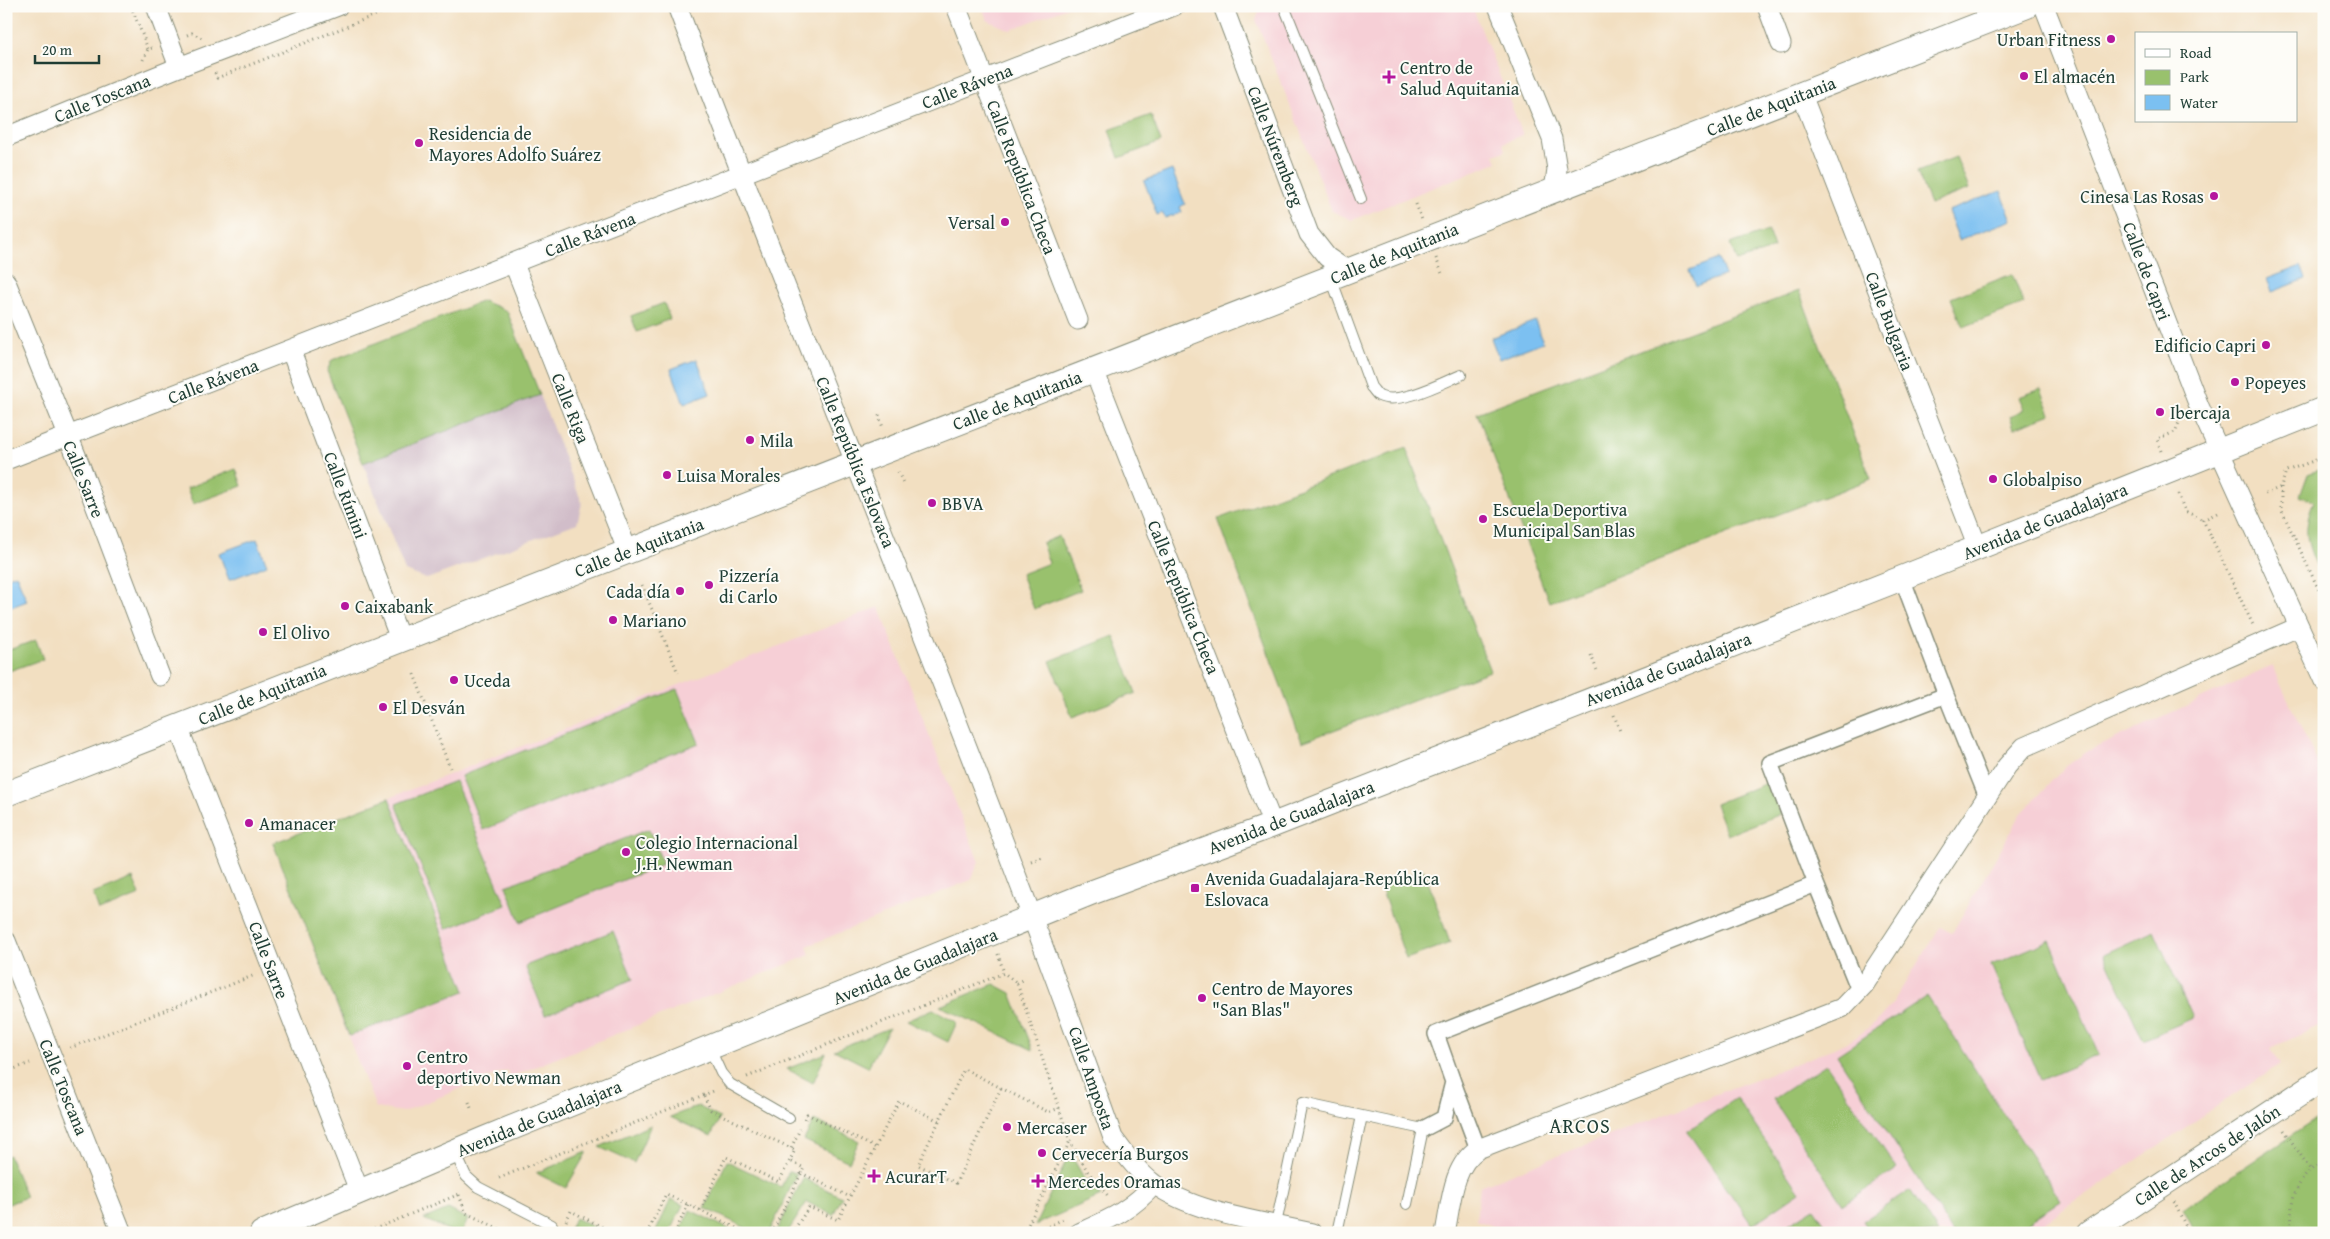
<svg xmlns="http://www.w3.org/2000/svg" width="2330" height="1239" viewBox="0 0 2330 1239" font-family="'Gentium Book Plus',serif">
  <style>
    .built { fill: #f6cfd6 }
    .industrial { fill: #d1bdc9 }
    .green { fill: #99c16d; stroke: #5c7f50 }
    .water { fill: #7bc0f1; stroke: #4d7e92 }
    .lines { fill: none; stroke-linecap: round; stroke-linejoin: round }
    .service-casing { stroke: #888e7a; stroke-width: 12 }
    .pedestrian-casing { stroke: #888e7a; stroke-width: 18 }
    .minor-casing { stroke: #888e7a; stroke-width: 21 }
    .tertiary-casing { stroke: #888e7a; stroke-width: 26 }
    .path { stroke: #888e7a; stroke-width: 3; stroke-dasharray: 1 4; stroke-linecap: butt }
    .service { stroke: #fff; stroke-width: 10 }
    .pedestrian { stroke: #fff; stroke-width: 15 }
    .minor { stroke: #fff; stroke-width: 19 }
    .tertiary { stroke: #fff; stroke-width: 24 }
    .poi-dot { fill: #b5179e; stroke: #fdfcf7; stroke-width: 2 }
    .labels { text-anchor: middle; dominant-baseline: central; stroke-width: 4; stroke-linejoin: round; paint-order: stroke }
    .poi-label { font-size: 18px; fill: #1f3d34; stroke: #fdfcf7; text-anchor: start }
    .street-label { font-size: 18px; fill: #1f3d34; stroke: #fdfcf7 }
    .quarter-label { font-size: 20px; letter-spacing: 1px; fill: #1f3d34; stroke: #fdfcf7 }
  </style>
  <rect width="100%" height="100%" fill="#fdfcf7"/>
  <filter id="ink" filterUnits="userSpaceOnUse"><feTurbulence type="fractalNoise" baseFrequency=".02" numOctaves="2"/><feDisplacementMap in="SourceGraphic" scale="10" xChannelSelector="R" yChannelSelector="G"/><feConvolveMatrix kernelMatrix="1 2 1 2 8 2 1 2 1" color-interpolation-filters="sRGB"/></filter>
  <filter id="wash" filterUnits="userSpaceOnUse"><feTurbulence type="fractalNoise" baseFrequency=".0096" numOctaves="4" result="noise"/><feDisplacementMap in="SourceGraphic" scale="20" xChannelSelector="R" yChannelSelector="G"/><feGaussianBlur stdDeviation="1.12" result="paint"/><feColorMatrix in="noise" values="0 0 0 0 0 0 0 0 0 0 0 0 0 0 0 0 0 1.4 0 .05"/><feComposite in="paint" operator="in"/></filter>
  <g filter="url(#wash)">
    <rect width="100%" height="100%" fill="#f2dfc1"/>
    <path class="built" d="M982 6H1070L1010 30 987 20Z
      M1261 6H1472L1523 135 1503 143 1505 151 1494 155 1497 162 1352 220 1332 211 1256 20Z
      M879 607 979 862 971 880 807 946 810 955 510 1077 507 1070 403 1112 376 1108 273 843Z
      M2272 666 2324 777V1024L2271 1048 2280 1064 2028 1233H1513L1476 1220 1480 1186 1830 1050 1855 1038 1876 1022 1892 1004 1940 927 1952 933 2021 814 2065 767 2088 751Z"/>
    <path class="industrial" d="M540 395 582 503 577 523 427 579 405 571 363 463Z"/>
    <path class="green" d="M1151 115 1161 142 1119 158 1109 130Z
      M1956 157 1969 189 1930 204 1917 172Z
      M1768 231 1774 248 1737 261 1730 244Z
      M2012 274 2024 304 1963 327 1951 298Z
      M1799 291 1871 479 1549 602 1477 413Z
      M483 301 507 311 540 395 363 463 327 371 332 360Z
      M664 303 670 319 637 332 631 316Z
      M2041 389 2051 414 2014 428 2010 416 2024 410 2019 397Z
      M1406 448 1490 671 1302 742 1218 519Z
      M2324 468V581C2310 552 2299 534 2314 502L2300 496 2308 474Z
      M236 469 242 486 193 504 187 488Z
      M1059 536 1081 590 1034 609 1021 574 1049 563 1042 543Z
      M1114 636 1136 693 1072 717 1050 661Z
      M36 640 43 659 9 671 6 651Z
      M677 689 699 743 483 830 461 776Z
      M455 781 506 905 446 929 396 804Z
      M1769 782 1781 814 1727 835 1715 804Z
      M389 798 465 991 349 1036 273 843Z
      M649 829 663 864 520 922 506 886Z
      M1424 870 1450 943 1406 959 1380 885Z
      M133 878 140 895 99 911 93 894Z
      M613 931 633 979 545 1015 525 966Z
      M2154 931 2193 1018 2143 1040 2104 954Z
      M2050 940 2099 1055 2040 1080 1991 965Z
      M994 984 1011 993 1033 1050 940 1006Z
      M1927 996 2061 1201 2012 1233H1953L1837 1055Z
      M933 1009 957 1022 948 1042 906 1021Z
      M889 1028 868 1067 834 1050Z
      M826 1053 813 1083 787 1069Z
      M1826 1064 1897 1169 1843 1204 1773 1099Z
      M1736 1098 1800 1192 1752 1225 1687 1131Z
      M698 1106 720 1118 711 1136 670 1117Z
      M2324 1114V1233H2196L2183 1208Z
      M814 1120 859 1141 849 1162 804 1140Z
      M651 1125 634 1163 599 1147Z
      M587 1152 566 1188 536 1173Z
      M1070 1153 1083 1176 1101 1196 1035 1225Z
      M9 1155 26 1197 6 1205V1156Z
      M727 1161 781 1187 789 1171 797 1174 769 1233H756L705 1208Z
      M803 1178 842 1197 833 1215 807 1202 787 1233H776Z
      M1910 1190 1938 1233H1871L1863 1221Z
      M671 1199 683 1205 669 1233H655Z
      M1814 1208 1831 1233H1775Z
      M448 1209 468 1219 462 1233H455L424 1219Z
      M690 1210 735 1232V1233H679Z
      M575 1218 606 1233H568Z"/>
    <path class="water" d="M1172 170 1185 204 1180 207 1182 212 1165 218 1162 213 1157 215 1144 181Z
      M2001 191 2012 220 1959 240 1948 211Z
      M1719 259 1725 275 1696 286 1690 270Z
      M2301 266 2306 279 2272 292 2267 279Z
      M1535 321 1543 342 1499 359 1491 338Z
      M697 359 710 394 684 404 671 369Z
      M257 539 267 565 229 580 219 553Z
      M16 574 27 601 6 609V578Z"/>
  </g>
  <g filter="url(#ink)">
    <g class="lines">
      <g class="service-casing">
        <path id="service" d="M1284 6 1361 199
          M1331 278 1371 387C1374 390 1376 394 1379 396 1399 406 1442 383 1461 375
          M710 1049 721 1073 730 1084 789 1118
          M455 1152 466 1176 478 1187 552 1225
          M1276 1224 1302 1103 1362 1116
          M1337 1233 1362 1116 1423 1129 1407 1204"/>
      </g>
      <g class="pedestrian-casing">
        <path id="pedestrian" d="M1946 695 1987 797
          M1816 884 1859 990
          M1453 1082 1478 1149
          M1423 1129 1444 1118 1453 1082 1436 1034 1816 884 1770 763 1946 695 1902 578"/>
      </g>
      <g class="minor-casing">
        <path id="minor" d="M156 6 179 67
          M677 6C820 384 978 757 1113 1138 1125 1154 1138 1172 1154 1184 1196 1214 1262 1221 1312 1233
          M956 6 1078 320
          M1223 6 1309 234 1327 257 1349 272
          M1498 6 1552 139 1557 169 1554 190
          M1767 6 1781 44
          M2044 6 2199 406 2324 681
          M1802 95 1978 548
          M6 137 179 67 338 6
          M514 264 628 552
          M6 282 80 465 160 676
          M291 351 400 639
          M1094 370 1273 825
          M6 460 1174 6
          M178 727 360 1193
          M6 941 122 1233
          M1079 1233C1110 1219 1132 1210 1154 1184
          M1445 1233C1451 1204 1452 1166 1478 1149L1842 1008 1864 985 2007 766 2024 747 2298 627"/>
      </g>
      <g class="tertiary-casing">
        <path id="tertiary" d="M6 794 2027 6
          M262 1233 484 1139 1093 892 1273 825 1902 578 2324 409
          M2089 1233 2324 1078"/>
      </g>
      <path class="path" d="M131 6 148 49
        M187 35 192 33 202 38
        M143 60 148 49 152 48
        M215 73 217 78 398 6
        M1416 204 1422 220
        M1436 258 1443 276
        M879 415 883 428
        M2161 451 2157 439 2175 432 2180 420 2178 414 2182 413
        M898 472 904 485
        M2281 487V509L2324 601
        M2178 494 2185 511 2203 520
        M2265 494 2281 487 2286 471 2324 457
        M2217 513 2203 520 2253 625
        M642 585 678 673
        M1591 655 1598 673
        M414 674 450 768
        M1614 715 1620 731
        M1031 861 1043 857
        M998 954 1004 973
        M1017 983 1025 979
        M70 1048 255 975
        M6 1072 30 1063
        M747 1077 1004 973 1017 983 1070 1141 1088 1172 1109 1197
        M1001 1088 956 1183 918 1165 964 1069 1048 1112 1060 1108
        M704 1096 711 1110 791 1148 800 1129
        M469 1102 471 1108
        M805 1119 807 1114 876 1148
        M2284 1130 2310 1169
        M801 1173 850 1197
        M499 1178 716 1090
        M459 1195 466 1213 508 1233
        M2174 1202 2189 1233
        M700 1210 726 1157 779 1182 795 1150 791 1148
        M566 1221 571 1211 614 1233
        M365 1233 462 1193
        M647 1233 666 1194 747 1233
        M675 1233 688 1204
        M772 1233 804 1168 790 1161
        M792 1233 809 1207 838 1220 899 1101 939 1121
        M1028 1233 1026 1229 1070 1141
        M1035 1233 1063 1219
        M2294 1233C2286 1202 2297 1177 2324 1160"/>
      <use href="#service" class="service"/>
      <use href="#pedestrian" class="pedestrian"/>
      <use href="#minor" class="minor"/>
      <use href="#tertiary" class="tertiary"/>
    </g>
  </g>
  <g class="poi-dot">
    <circle cx="2111" cy="39" r="5"/>
    <circle cx="2024" cy="76" r="5"/>
    <path d="M1386.5 69.5h5v5h5v5h-5v5h-5v-5h-5v-5h5z"/>
    <circle cx="419" cy="143" r="5"/>
    <circle cx="2214" cy="196" r="5"/>
    <circle cx="1005" cy="222" r="5"/>
    <circle cx="2266" cy="345" r="5"/>
    <circle cx="2235" cy="382" r="5"/>
    <circle cx="2160" cy="412" r="5"/>
    <circle cx="750" cy="440" r="5"/>
    <circle cx="667" cy="475" r="5"/>
    <circle cx="1993" cy="479" r="5"/>
    <circle cx="932" cy="503" r="5"/>
    <circle cx="1483" cy="519" r="5"/>
    <circle cx="709" cy="585" r="5"/>
    <circle cx="680" cy="591" r="5"/>
    <circle cx="345" cy="606" r="5"/>
    <circle cx="613" cy="620" r="5"/>
    <circle cx="263" cy="632" r="5"/>
    <circle cx="454" cy="680" r="5"/>
    <circle cx="383" cy="707" r="5"/>
    <circle cx="249" cy="823" r="5"/>
    <circle cx="626" cy="852" r="5"/>
    <rect x="1190" y="883" width="10" height="10" rx="2.5"/>
    <circle cx="1202" cy="998" r="5"/>
    <circle cx="407" cy="1066" r="5"/>
    <circle cx="1007" cy="1127" r="5"/>
    <circle cx="1042" cy="1153" r="5"/>
    <path d="M871.5 1168.5h5v5h5v5h-5v5h-5v-5h-5v-5h5z"/>
    <path d="M1035.5 1173.5h5v5h5v5h-5v5h-5v-5h-5v-5h5z"/>
  </g>
  <g class="labels">
    <g class="poi-label">
      <text x="2101" y="39" text-anchor="end">Urban Fitness</text>
      <text x="1400" y="67">Centro de<tspan x="1400" dy="21">Salud Aquitania</tspan></text>
      <text x="2034" y="76">El almacén</text>
      <text x="429" y="133">Residencia de<tspan x="429" dy="21">Mayores Adolfo Suárez</tspan></text>
      <text x="2204" y="196" text-anchor="end">Cinesa Las Rosas</text>
      <text x="995" y="222" text-anchor="end">Versal</text>
      <text x="2256" y="345" text-anchor="end">Edificio Capri</text>
      <text x="2245" y="382">Popeyes</text>
      <text x="2170" y="412">Ibercaja</text>
      <text x="760" y="440">Mila</text>
      <text x="677" y="475">Luisa Morales</text>
      <text x="2003" y="479">Globalpiso</text>
      <text x="942" y="503">BBVA</text>
      <text x="1493" y="509">Escuela Deportiva<tspan x="1493" dy="21">Municipal San Blas</tspan></text>
      <text x="719" y="575">Pizzería<tspan x="719" dy="21">di Carlo</tspan></text>
      <text x="670" y="591" text-anchor="end">Cada día</text>
      <text x="355" y="606">Caixabank</text>
      <text x="623" y="620">Mariano</text>
      <text x="273" y="632">El Olivo</text>
      <text x="464" y="680">Uceda</text>
      <text x="393" y="707">El Desván</text>
      <text x="259" y="823">Amanacer</text>
      <text x="636" y="842">Colegio Internacional<tspan x="636" dy="21">J.H. Newman</tspan></text>
      <text x="1205" y="878">Avenida Guadalajara-República<tspan x="1205" dy="21">Eslovaca</tspan></text>
      <text x="1212" y="988">Centro de Mayores<tspan x="1212" dy="21">"San Blas"</tspan></text>
      <text x="417" y="1056">Centro<tspan x="417" dy="21">deportivo Newman</tspan></text>
      <text x="1017" y="1127">Mercaser</text>
      <text x="1052" y="1153">Cervecería Burgos</text>
      <text x="885" y="1176">AcurarT</text>
      <text x="1048" y="1181">Mercedes Oramas</text>
    </g>
    <g class="street-label">
      <text transform="translate(967 86) rotate(-21)">Calle Rávena</text>
      <text transform="translate(102 98) rotate(-22)">Calle Toscana</text>
      <text transform="translate(1771 106) rotate(-21)">Calle de Aquitania</text>
      <text transform="translate(1276 146) rotate(69)">Calle Núremberg</text>
      <text transform="translate(1022 177) rotate(69)">Calle República Checa</text>
      <text transform="translate(590 234) rotate(-21)">Calle Rávena</text>
      <text transform="translate(1394 253) rotate(-22)">Calle de Aquitania</text>
      <text transform="translate(2147 271) rotate(69)">Calle de Capri</text>
      <text transform="translate(1890 321) rotate(69)">Calle Bulgaria</text>
      <text transform="translate(213 381) rotate(-21)">Calle Rávena</text>
      <text transform="translate(1017 400) rotate(-21)">Calle de Aquitania</text>
      <text transform="translate(571 408) rotate(68)">Calle Riga</text>
      <text transform="translate(856 462) rotate(68)">Calle República Eslovaca</text>
      <text transform="translate(84 479) rotate(68)">Calle Sarre</text>
      <text transform="translate(346 495) rotate(69)">Calle Rímini</text>
      <text transform="translate(2045 521) rotate(-22)">Avenida de Guadalajara</text>
      <text transform="translate(639 547) rotate(-21)">Calle de Aquitania</text>
      <text transform="translate(1184 597) rotate(68)">Calle República Checa</text>
      <text transform="translate(1668 669) rotate(-21)">Avenida de Guadalajara</text>
      <text transform="translate(262 694) rotate(-22)">Calle de Aquitania</text>
      <text transform="translate(1291 817) rotate(-21)">Avenida de Guadalajara</text>
      <text transform="translate(269 960) rotate(69)">Calle Sarre</text>
      <text transform="translate(915 966) rotate(-22)">Avenida de Guadalajara</text>
      <text transform="translate(1092 1078) rotate(71)">Calle Amposta</text>
      <text transform="translate(64 1087) rotate(68)">Calle Toscana</text>
      <text transform="translate(539 1118) rotate(-22)">Avenida de Guadalajara</text>
      <text transform="translate(2207 1155) rotate(-33)">Calle de Arcos de Jalón</text>
    </g>
    <g class="quarter-label">
      <text x="1580" y="1125">ARCOS</text>
    </g>
  </g>
  <rect width="2330" height="1239" fill="none" stroke="#fdfcf7" stroke-width="25"/>
  <rect x="2135" y="32" width="162" height="90" fill="#fdfcf7" stroke="#a4b0a9"/>
  <rect x="2145" y="49" width="25" height="8" fill="#ffffff" stroke="#a4b0a9"/>
  <text x="2180" y="58" font-size="15" fill="#1f3d34">Road</text>
  <rect x="2145" y="70" width="25" height="15" fill="#99c16d" stroke="#a4b0a9"/>
  <text x="2180" y="82" font-size="15" fill="#1f3d34">Park</text>
  <rect x="2145" y="95" width="25" height="15" fill="#7bc0f1" stroke="#a4b0a9"/>
  <text x="2180" y="108" font-size="15" fill="#1f3d34">Water</text>
  <path d="M35 55v8h64v-8" fill="none" stroke="#1f3d34" stroke-width="2.5"/>
  <text x="42" y="55" font-size="15" fill="#1f3d34" stroke="#fdfcf7" stroke-width="4" paint-order="stroke">20 m</text>
</svg>
